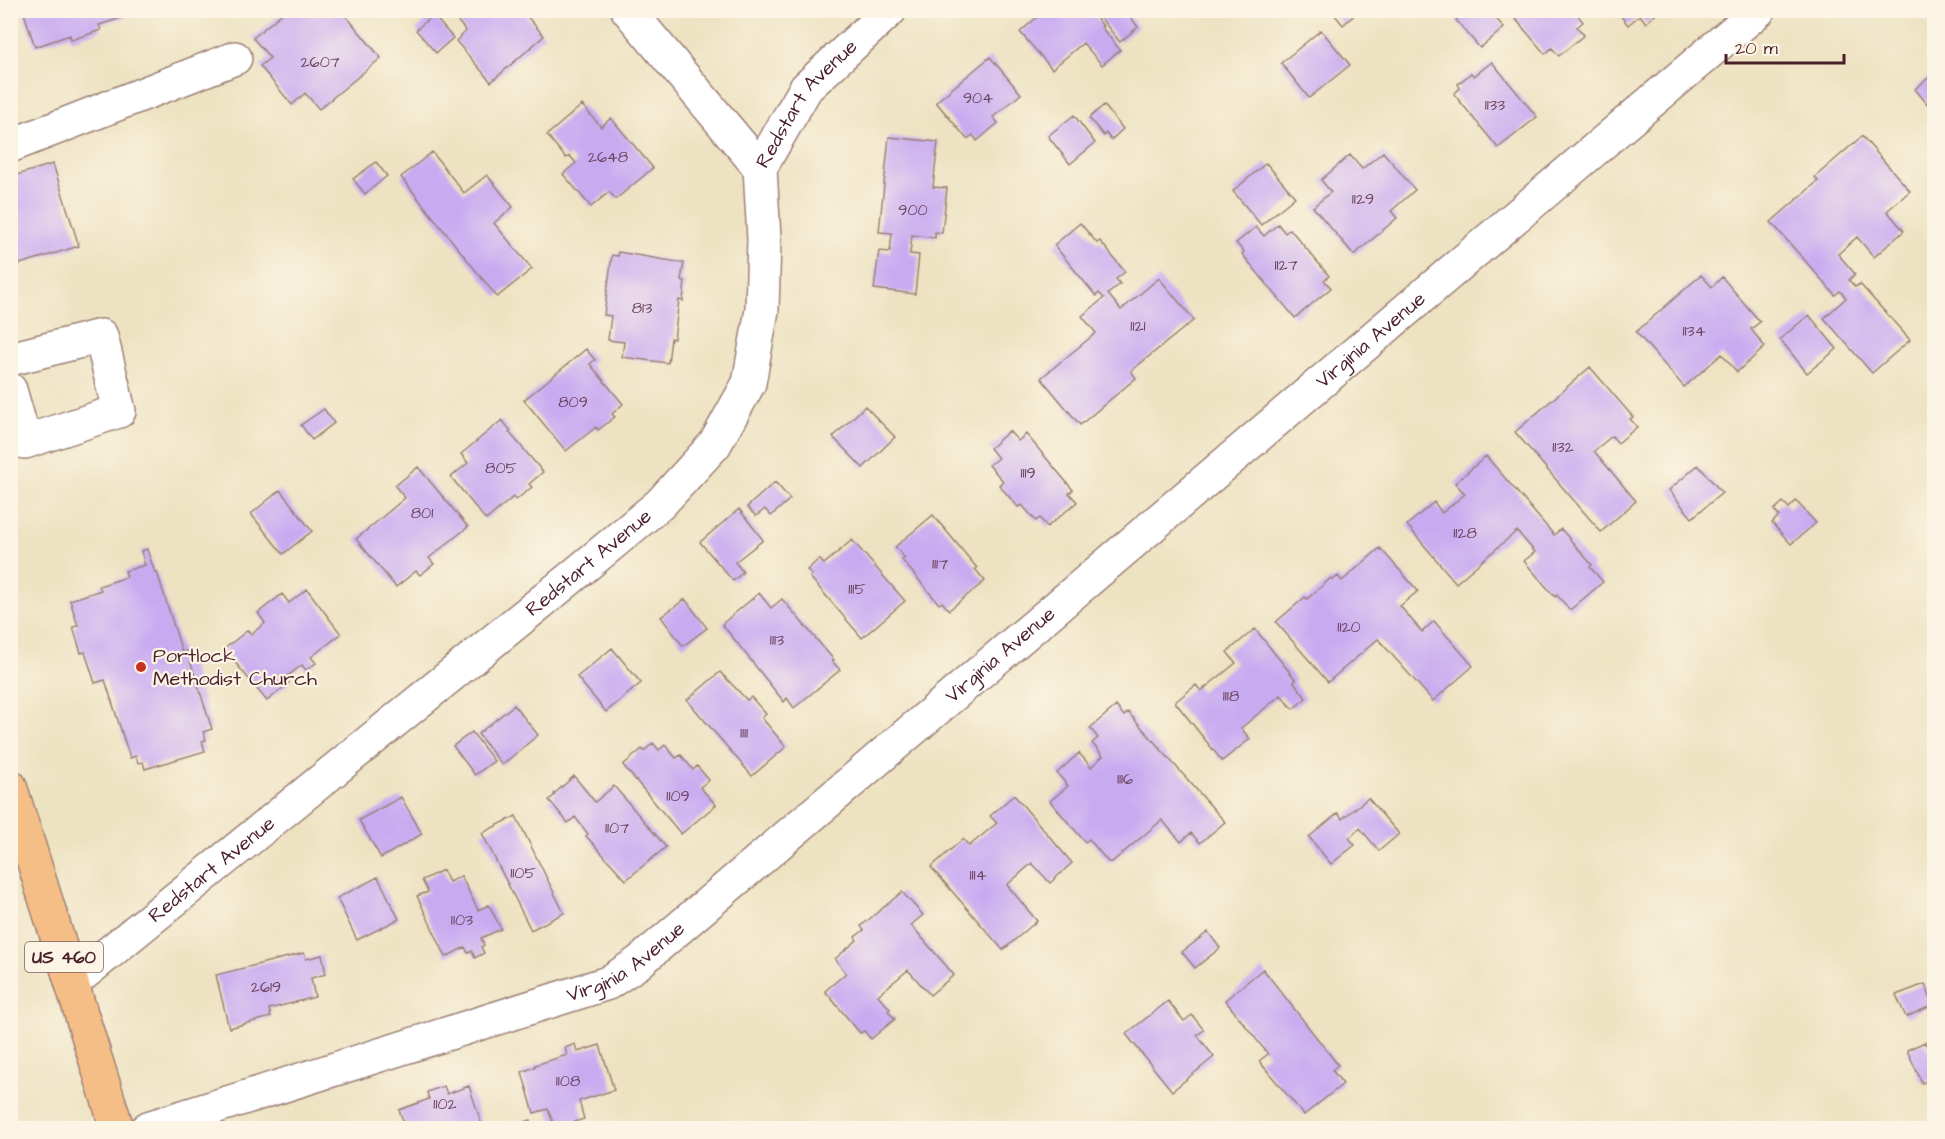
<svg xmlns="http://www.w3.org/2000/svg" width="1945" height="1139" viewBox="0 0 1945 1139" font-family="'Architects Daughter',sans-serif">
  <style>
    .building { fill: #c8aaf1 }
    .lines { fill: none; stroke-linecap: round; stroke-linejoin: round }
    .minor-casing { stroke: #9c8076; stroke-width: 36 }
    .major-casing { stroke: #9c8076; stroke-width: 36 }
    .minor { stroke: #fff; stroke-width: 33 }
    .major { stroke: #f6be87; stroke-width: 33 }
    .poi-dot { fill: #c8321e; stroke: #fcf5e5; stroke-width: 2 }
    .labels { text-anchor: middle; dominant-baseline: central; stroke-width: 4.5; stroke-linejoin: round; paint-order: stroke }
    .number-label { font-size: 16px; fill: #6a425c }
    .shield { fill: #fcf5e5; stroke: #7f5f63; stroke-width: 1.5 }
    .shield-label { font-size: 18px; font-weight: bold; fill: #4a1f2b }
    .street-label { font-size: 20px; fill: #4a1f2b; stroke: #fcf5e5 }
    .poi-label { font-size: 20px; fill: #4a1f2b; stroke: #fcf5e5; text-anchor: start }
  </style>
  <rect width="100%" height="100%" fill="#fcf5e5"/>
  <filter id="ink" filterUnits="userSpaceOnUse"><feTurbulence type="fractalNoise" baseFrequency=".0167" numOctaves="2"/><feDisplacementMap in="SourceGraphic" scale="12" xChannelSelector="R" yChannelSelector="G"/><feConvolveMatrix kernelMatrix="1 2 1 2 8 2 1 2 1" color-interpolation-filters="sRGB"/></filter>
  <filter id="wash" filterUnits="userSpaceOnUse"><feTurbulence type="fractalNoise" baseFrequency=".008" numOctaves="4" result="noise"/><feDisplacementMap in="SourceGraphic" scale="24" xChannelSelector="R" yChannelSelector="G"/><feGaussianBlur stdDeviation="1.35" result="paint"/><feColorMatrix in="noise" values="0 0 0 0 0 0 0 0 0 0 0 0 0 0 0 0 0 1.4 0 .05"/><feComposite in="paint" operator="in"/></filter>
  <g filter="url(#wash)">
    <rect width="100%" height="100%" fill="#ede2c1"/>
    <g id="blocks">
      <path class="building" d="M23 10H142L143 11 99 25 101 30 71 40 70 35 35 47Z
        M195 10H209L198 16Z
        M286 10H341L381 58 319 109 305 93 292 105 260 66 270 58 253 38Z
        M467 10H532L526 15 544 36 491 82 456 41 466 31 456 19Z
        M1045 10H1090L1103 26 1101 27 1120 50 1102 65 1083 43 1052 69 1020 32Z
        M1094 10H1125L1138 27 1120 42Z
        M1331 10H1360L1343 25Z
        M1468 10H1489L1504 28 1480 48 1456 20Z
        M1508 10H1574L1583 22 1577 27 1584 35 1559 56 1552 48 1545 54Z
        M1616 10H1661L1646 23 1640 15 1628 25Z
        M433 15 453 38 436 53 416 30Z
        M1321 30 1350 65 1309 98 1281 63Z
        M990 57 1021 94 993 117 998 123 977 141 973 135 967 139 936 102Z
        M1492 62 1537 117 1498 148 1454 94 1460 88 1458 84 1471 73 1474 76Z
        M1934 73V112L1915 89Z
        M582 105 601 127 611 118 653 168 616 199 609 192 591 207 563 174 576 163 570 156 566 158 547 135Z
        M1104 105 1123 129 1111 140 1106 133 1104 136 1089 118Z
        M1074 115 1095 143 1070 164 1048 136Z
        M1862 136 1910 191 1887 211 1904 231 1874 257 1857 237 1838 254 1855 274 1849 280 1855 287 1860 284 1910 340 1872 373 1824 318 1846 298 1840 291 1835 295 1771 222 1818 181 1815 177Z
        M889 137 938 142 933 187 947 188 942 233 935 232V238L912 235 910 254 919 255 915 294 874 289 879 251 890 252 892 233 879 232Z
        M432 152 464 193 487 175 513 207 494 223 532 269 497 297 401 177Z
        M1383 152 1415 190 1391 211 1397 218 1354 255 1313 207 1331 192 1321 180 1350 155 1362 169Z
        M376 162 387 176 365 194 353 179Z
        M1266 163 1295 197 1261 225 1233 191Z
        M53 164 79 246 10 267V177Z
        M1080 223 1097 243 1100 241 1125 272 1116 279 1120 284 1108 294 1121 310 1159 278 1194 320 1131 371 1136 378 1080 425 1041 378 1096 333 1082 316 1104 298 1099 293 1096 296 1054 245Z
        M1278 224 1285 233 1290 229 1329 276 1324 280 1331 288 1295 318 1242 254 1244 252 1236 243 1256 227 1264 236Z
        M618 252 684 263 681 280 685 281 683 301 679 300 674 339 671 338 668 363 622 357 624 342 608 340 611 316 604 315 612 255 618 256Z
        M1701 275 1712 287 1722 277 1760 322 1751 329 1765 347 1737 372 1722 354 1684 387 1636 332Z
        M1809 315 1837 349 1807 373 1780 339Z
        M586 349 595 360 590 364 623 404 612 414 615 417 598 430 596 427 566 451 524 400Z
        M1590 367 1633 417 1630 419 1637 427 1618 443 1612 436 1594 451 1636 501 1601 532 1515 432Z
        M865 406 895 437 863 468 833 437Z
        M324 409 334 423 312 440 301 425Z
        M502 420 511 431 509 432 543 472 529 484 532 487 516 500 513 497 486 520 451 477 468 463 461 454Z
        M1009 431 1018 441 1026 434 1073 490 1069 493 1077 502 1047 527 1040 518 1036 521 1022 505 1018 507 999 485 1003 481 989 465 998 458 990 448Z
        M1486 456 1554 535 1561 529 1592 565 1590 567 1603 582 1570 610 1557 595 1555 597 1524 561 1535 552 1517 531 1456 583 1407 525 1434 502 1442 513 1465 494 1455 483Z
        M1698 465 1722 493 1692 518 1669 490Z
        M418 467 468 527 429 558 434 564 420 575 416 571 396 587 356 539 405 498 395 486Z
        M775 482 790 499 771 516 765 509 756 516 747 507Z
        M280 490 312 531 283 554 251 514Z
        M1796 501 1816 523 1791 544 1772 523 1779 516 1774 510 1783 502 1789 508Z
        M739 509 763 540 735 562 743 572 733 581 700 542Z
        M933 515 977 568 975 569 985 581 949 610 942 602 939 604 902 560 905 558 895 547Z
        M852 540 905 601 862 638 810 577 812 575 807 570 819 559 824 564Z
        M1380 548 1418 591 1400 606 1422 632 1434 621 1473 666 1433 701 1378 639 1328 682 1276 622 1305 597 1307 599 1331 578 1333 580 1338 576 1342 581Z
        M147 549 155 573 157 572 182 652 187 651 212 729 203 732 206 740 202 741 205 751 145 769 143 762 138 763 136 756 130 758 105 680 95 683 85 652 81 653 73 627 78 626 70 600 101 590 99 586 127 577 125 571 145 565 141 551Z
        M307 589 341 634 311 657 316 663 306 670 302 665 285 678 289 683 267 701 224 649 248 630 251 634 265 623 258 613 282 594 289 603Z
        M759 593 771 608 782 599 834 660 832 661 840 670 794 708 787 698 784 702 722 624Z
        M685 599 707 628 683 646 661 617Z
        M1255 629 1296 680 1294 682 1306 698 1293 709 1281 695 1241 728 1250 739 1222 761 1175 702 1196 685 1201 691 1236 663 1227 652Z
        M612 648 641 683 606 712 577 677Z
        M720 672 747 700 751 697 766 714 762 718 786 747 752 776 687 700Z
        M514 705 538 735 502 765 478 734Z
        M1116 706 1124 716 1128 712 1225 822 1200 843 1191 833 1181 842 1162 820 1112 862H1108L1089 839 1085 842 1050 801 1068 786 1057 773 1079 753 1091 767 1103 756 1092 743 1098 738 1090 728Z
        M472 732 494 761 475 775 453 746Z
        M653 743 659 750 665 745 676 758 681 755 693 770 697 766 709 780 700 787 716 805 681 834 623 765 642 749 644 751Z
        M574 776 595 802 614 786 666 847 626 880 586 836 588 834 575 817 568 823 549 800 555 795 554 794Z
        M1014 795 1072 863 1050 883 1032 863 1007 885 1037 921 1003 950 931 867 963 839 969 846 997 823 990 816Z
        M401 797 422 834 381 858 359 820Z
        M1368 798 1399 834 1379 851 1360 828 1349 838 1355 845 1331 864 1309 837 1338 813 1342 819Z
        M516 816 564 913 531 930 482 833Z
        M443 870 449 882 461 876 478 910 489 905 501 929 481 938 484 945 481 947 484 953 475 958 472 951 468 953 465 947 446 957 417 896 428 892 422 880Z
        M378 877 399 919 357 940 337 898Z
        M902 892 923 915 911 925 954 975 930 995 908 970 878 995 890 1009 888 1011 895 1019 871 1039 864 1031 860 1033 825 991 846 973 835 959 857 940 855 937 864 930 861 926Z
        M1208 932 1220 948 1195 968 1182 952Z
        M304 953 306 959 322 955 326 974 311 978 315 997 269 1009 271 1017 229 1028 216 975Z
        M1263 969 1338 1065 1332 1070 1343 1084 1304 1115 1259 1061 1268 1054 1225 1000Z
        M1925 984 1933 1005 1906 1017 1896 995Z
        M1168 1001 1184 1021 1192 1015 1204 1030 1197 1035 1214 1057 1172 1091 1126 1034Z
        M1925 1042 1934 1063V1078L1922 1083 1907 1050Z
        M575 1044 577 1052 600 1045 614 1090 579 1101 584 1119 555 1128 548 1109 534 1113 522 1072 535 1067V1065L567 1055 565 1048Z
        M444 1086 447 1094 469 1086 483 1128H406L399 1110 429 1099 427 1092Z
        M531 1120 533 1126 542 1124 543 1128H506Z"/>
    </g>
  </g>
  <g filter="url(#ink)">
    <use href="#blocks" fill-opacity="0" stroke="#9c8076" stroke-width="1.5"/>
    <g class="lines">
      <g class="minor-casing">
        <g id="minor">
          <path d="M628 10 760 168"/>
          <path d="M10 146 235 58"/>
          <path d="M10 359 101 336 119 411 25 442 10 390"/>
          <path id="s1" d="M72 983 561 586 660 504 715 444 749 383 762 310 764 239 760 168 806 88 890 10"/>
          <path id="s2" d="M148 1128 608 983 638 963 1759 10"/>
        </g>
      </g>
      <g class="major-casing">
        <path id="major" d="M10 786 117 1128"/>
      </g>
      <use href="#minor" class="minor"/>
      <use href="#major" class="major"/>
    </g>
  </g>
  <circle class="poi-dot" cx="141" cy="667" r="6"/>
  <g class="labels">
    <g class="number-label">
      <text x="320" y="62">2607</text>
      <text x="978" y="98">904</text>
      <text x="1495" y="105">1133</text>
      <text x="608" y="157">2648</text>
      <text x="1363" y="199">1129</text>
      <text x="913" y="210">900</text>
      <text x="1286" y="265">1127</text>
      <text x="642" y="308">813</text>
      <text x="1138" y="326">1121</text>
      <text x="1694" y="331">1134</text>
      <text x="573" y="402">809</text>
      <text x="1563" y="447">1132</text>
      <text x="501" y="468">805</text>
      <text x="1028" y="473">1119</text>
      <text x="422" y="513">801</text>
      <text x="1465" y="533">1128</text>
      <text x="940" y="564">1117</text>
      <text x="857" y="589">1115</text>
      <text x="1349" y="627">1120</text>
      <text x="777" y="640">1113</text>
      <text x="1231" y="696">1118</text>
      <text x="744" y="733">1111</text>
      <text x="1125" y="779">1116</text>
      <text x="678" y="796">1109</text>
      <text x="617" y="828">1107</text>
      <text x="523" y="873">1105</text>
      <text x="978" y="875">1114</text>
      <text x="462" y="920">1103</text>
      <text x="266" y="987">2619</text>
      <text x="568" y="1081">1108</text>
      <text x="445" y="1104">1102</text>
    </g>
    <rect class="shield" x="25" y="942" width="78" height="30" rx="4.5"/>
    <g class="shield-label">
      <text x="64" y="957">US 460</text>
    </g>
    <g class="street-label">
      <text stroke="none"><textPath href="#s1" startOffset="1206">Redstart Avenue</textPath></text>
      <text stroke="none"><textPath href="#s2" startOffset="1480">Virginia Avenue</textPath></text>
      <text stroke="none"><textPath href="#s1" startOffset="666">Redstart Avenue</textPath></text>
      <text stroke="none"><textPath href="#s2" startOffset="994">Virginia Avenue</textPath></text>
      <text stroke="none"><textPath href="#s1" startOffset="180">Redstart Avenue</textPath></text>
      <text stroke="none"><textPath href="#s2" startOffset="508">Virginia Avenue</textPath></text>
    </g>
    <g class="poi-label">
      <text x="153" y="656">Portlock<tspan x="153" dy="23">Methodist Church</tspan></text>
    </g>
  </g>
  <rect width="1945" height="1139" fill="none" stroke="#fcf5e5" stroke-width="36"/>
  <path d="M1726 54v9h118v-9" fill="none" stroke="#4a1f2b" stroke-width="3"/>
  <text x="1735" y="54" font-size="18" fill="#4a1f2b" stroke="#fcf5e5" stroke-width="4.5" paint-order="stroke">20 m</text>
</svg>
